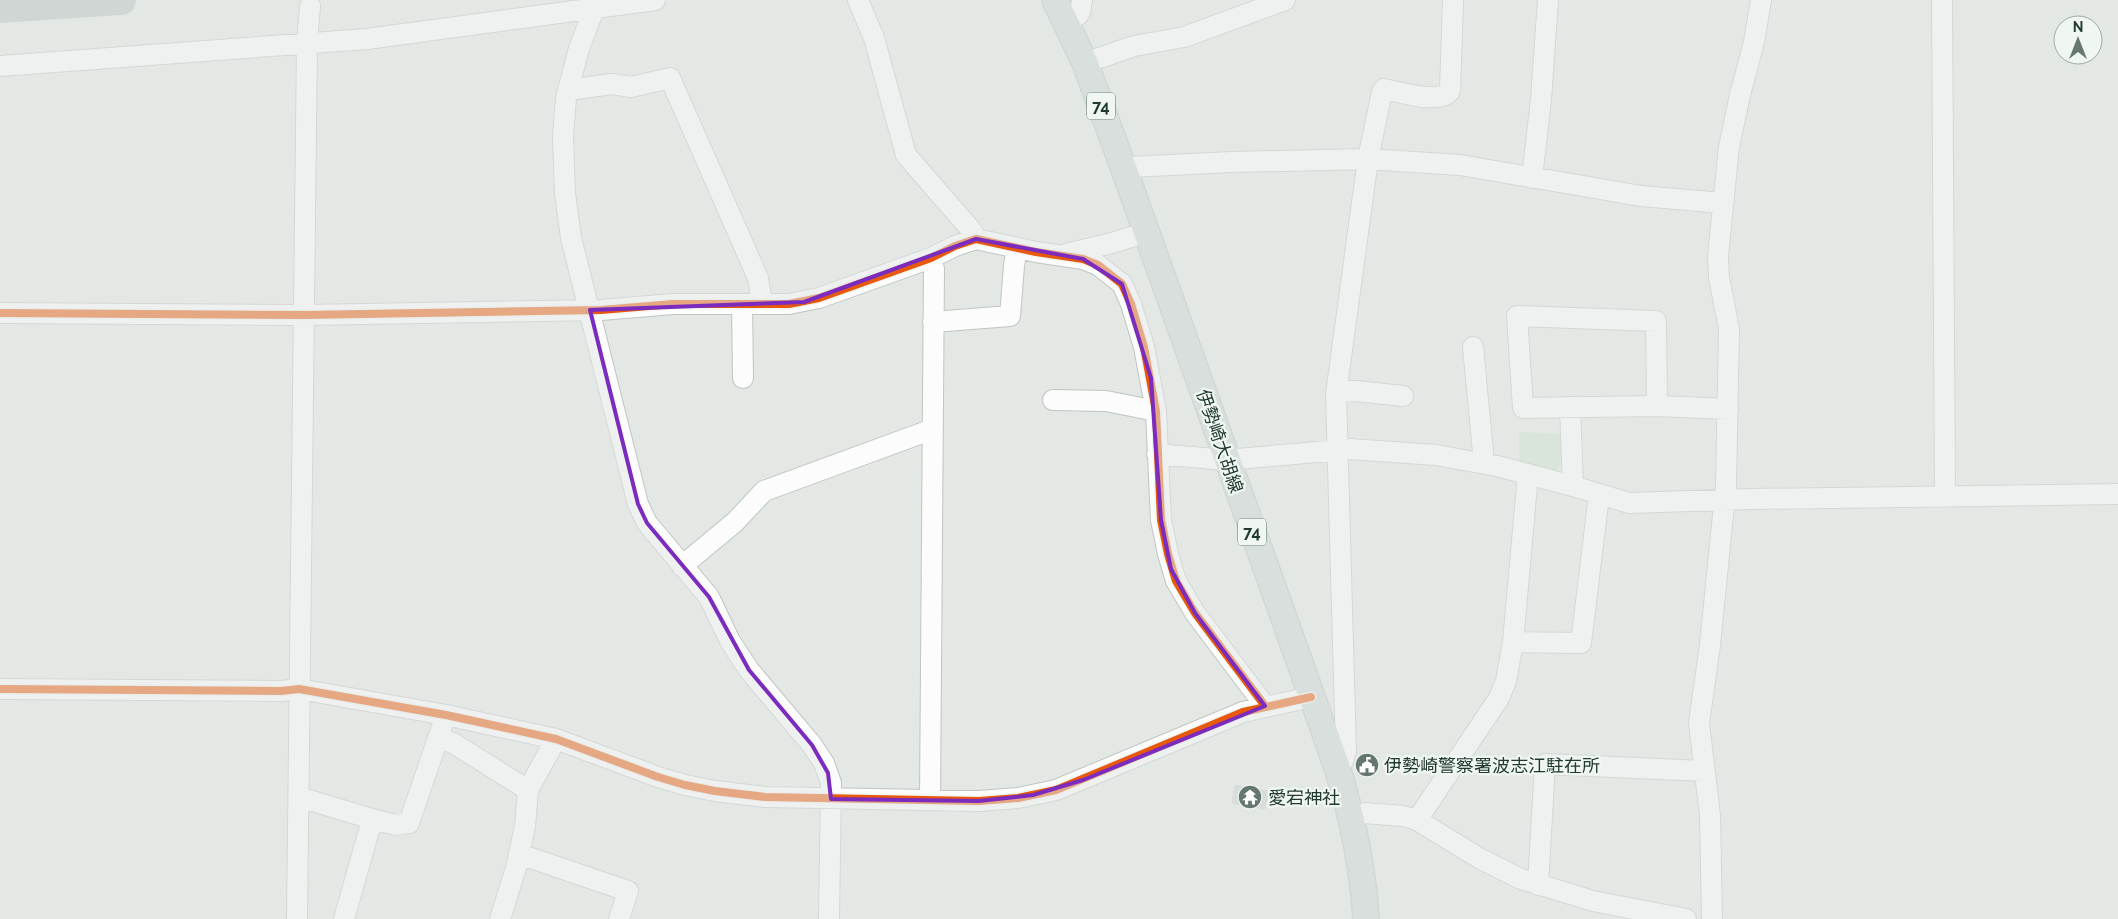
<svg xmlns="http://www.w3.org/2000/svg" width="2118" height="919" viewBox="0 0 2118 919" font-family="Raleway,'Noto Sans JP',sans-serif">
  <style>
    .green { fill: #cce1cf }
    .building { fill: #cacfcc; stroke: #ccd1ce }
    .lines { fill: none; stroke-linecap: round; stroke-linejoin: round }
    .minor-casing { stroke: #c0c5c2; stroke-width: 22 }
    .major-casing { stroke: #bcc4c0; stroke-width: 28 }
    .highway-casing { stroke: #bcc4c0; stroke-width: 30 }
    .minor { stroke: #fbfcfb; stroke-width: 20 }
    .major { stroke: #cdd5d1; stroke-width: 25 }
    .highway { stroke: #b9c2be; stroke-width: 28 }
    .cycleway-casing { stroke: #f0f7f3; stroke-width: 11 }
    .cycleway { stroke: #e8590c; stroke-width: 8 }
    .marked { fill: none; stroke: #7b2cbf; stroke-width: 4; stroke-linejoin: round }
    .labels { text-anchor: middle; dominant-baseline: central; stroke-width: 4.5; stroke-linejoin: round; paint-order: stroke }
    .shield { fill: #f0f7f3; stroke: #5f736a; stroke-width: 1 }
    .shield-label { font-size: 16px; font-weight: bold; fill: #213a2f }
    .street-label { font-size: 18px; fill: #213a2f; stroke: #f0f7f3 }
    .poi-label { font-size: 18px; fill: #213a2f; stroke: #f0f7f3; text-anchor: start }
  </style>
  <rect width="100%" height="100%" fill="#e3e8e5"/>
  <path class="green" d="M1519 432 1563 434 1562 463 1555 471 1519 461Z"/>
  <path class="building" d="M1235 785 1269 791 1265 809 1232 803Z"/>
  <g class="lines">
    <g class="minor-casing">
      <path id="minor" d="M597 0 578 52 566 98 563 136 565 193 571 238 638 504 647 523 709 597 730 641 749 670 812 745 824 763 831 783 829 919
        M858 0 874 38 906 155 972 231 976 239
        M1942 0 1945 496
        M1067 24 1080 13 1082 0
        M1085 63 1134 46 1184 37 1285 0
        M0 66 367 39 655 0
        M568 90 612 84 631 87 670 78 758 278 762 304
        M1124 169 1130 167 1231 162 1368 159 1460 165 1641 196 1723 203
        M1532 178 1541 99 1548 0
        M1066 254 1112 243 1147 232
        M742 304 743 378
        M0 313 304 315 601 310 673 304H789L819 298 931 258 955 246 976 239 1036 252 1083 259 1098 265 1122 284 1131 304 1144 347 1156 411 1161 520 1168 554 1176 581 1195 613 1265 706
        M933 322 1010 316 1014 266 1017 248
        M1473 347 1484 463
        M1337 389 1403 396
        M1053 400 1106 401 1156 411
        M1657 406 1656 321 1517 316 1523 408 1657 406 1728 409
        M1570 407 1573 486
        M1157 454 1226 460 1350 449 1436 455 1497 466 1573 486 1629 503 1751 499 2118 494
        M682 566 735 522 764 491 933 429
        M1513 642 1581 643 1599 495
        M0 689 281 691 299 689 446 715 556 739 658 777 685 785 715 791 765 797 979 801 1018 798 1056 790 1243 712 1311 697
        M438 738 453 743 528 790
        M1337 767 1343 761 1346 751 1336 394 1368 159 1382 92 1384 89C1401 92 1439 105 1450 91L1453 0
        M299 797 379 821
        M930 800 934 269 931 258
        M1351 818 1365 813 1403 816 1417 820 1479 858 1521 879 1593 901 1686 919
        M1417 820 1499 698 1506 681 1513 642 1528 474
        M519 854 628 891 619 919
        M1538 885 1545 764 1704 771
        M297 919 307 43 310 6
        M344 919 370 827 379 821 396 825 409 823 446 715
        M500 919 516 868 525 826 528 790 556 739
        M1712 919 1710 815 1699 723 1710 645 1726 485 1729 329 1719 278 1718 256 1729 147 1740 95 1754 42 1761 0"/>
    </g>
    <g class="major-casing">
      <path id="major" d="M1055 0 1085 63 1124 169 1337 767C1352 816 1363 867 1366 919"/>
    </g>
    <g class="highway-casing">
      <path id="highway" d="M0 8 121 0"/>
    </g>
    <use href="#minor" class="minor"/>
    <use href="#major" class="major"/>
    <use href="#highway" class="highway"/>
    <g class="cycleway-casing">
      <path id="cycleway" d="M0 313 304 315 601 310 673 304H789L819 298 931 258 955 246 976 239 1036 252 1083 259 1098 265 1122 284 1131 304 1144 347 1156 411 1161 520 1168 554 1176 581 1195 613 1265 706
        M0 689 281 691 299 689 446 715 556 739 658 777 685 785 715 791 765 797 979 801 1018 798 1056 790 1243 712 1311 697"/>
    </g>
    <use href="#cycleway" class="cycleway"/>
  </g>
  <path d="M0 0H2118V919H0ZM976 239 1083 259 1122 284 1151 378 1161 520 1171 569 1195 613 1265 706 1083 780 1033 795 979 801 831 799 828 773 812 745 749 670 709 597 647 523 638 504 590 310 804 302Z" fill="#e3e8e5" fill-opacity=".55" fill-rule="evenodd"/>
  <path class="marked" d="M976 239 1083 259 1122 284 1151 378 1161 520 1171 569 1195 613 1265 706 1083 780 1033 795 979 801 831 799 828 773 812 745 749 670 709 597 647 523 638 504 590 310 804 302Z"/>
  <defs>
    <g id="civic-disc" transform="scale(1.25)"><circle r="9.5" fill="#65776f" stroke="#f0f7f3"/><path d="M-.6-6.5H3V-4.5H.6V-3L4-1V1h2V6H-6V1h2V-1L-.6-3ZM-1.2 2.5V6h2.4V2.5Z" fill="#fff"/></g>
    <g id="temple-disc" transform="scale(1.25)"><circle r="9.5" fill="#65776f" stroke="#f0f7f3"/><path d="M0-6L5-2H3V0L6.5 2.5H4V6H1.5V3h-3V6H-4V2.5H-6.5L-3 0V-2H-5Z" fill="#fff"/></g>
  </defs>
  <g fill-rule="evenodd">
    <use href="#civic-disc" x="1367" y="765"/>
    <use href="#temple-disc" x="1250" y="797"/>
  </g>
  <g class="labels">
    <g class="shield">
      <rect x="1087" y="92.5" width="28" height="27" rx="4"/>
      <rect x="1238" y="518.5" width="28" height="27" rx="4"/>
    </g>
    <g class="shield-label">
      <text x="1101" y="106">74</text>
      <text x="1252" y="532">74</text>
    </g>
    <g class="street-label">
      <text transform="translate(1220 441) rotate(71)">伊勢崎大胡線</text>
    </g>
    <g class="poi-label">
      <text x="1384" y="765">伊勢崎警察署波志江駐在所</text>
      <text x="1268" y="797">愛宕神社</text>
    </g>
  </g>
  <g transform="translate(2078 40)"><circle r="24" fill="#f0f7f3" stroke="#9daba5"/>
  <path d="M0-4L9 19L0 12L-9 19Z" fill="#65776f"/>
  <text y="-8" font-size="14" font-weight="bold" text-anchor="middle" fill="#213a2f">N</text>
  </g>
</svg>
